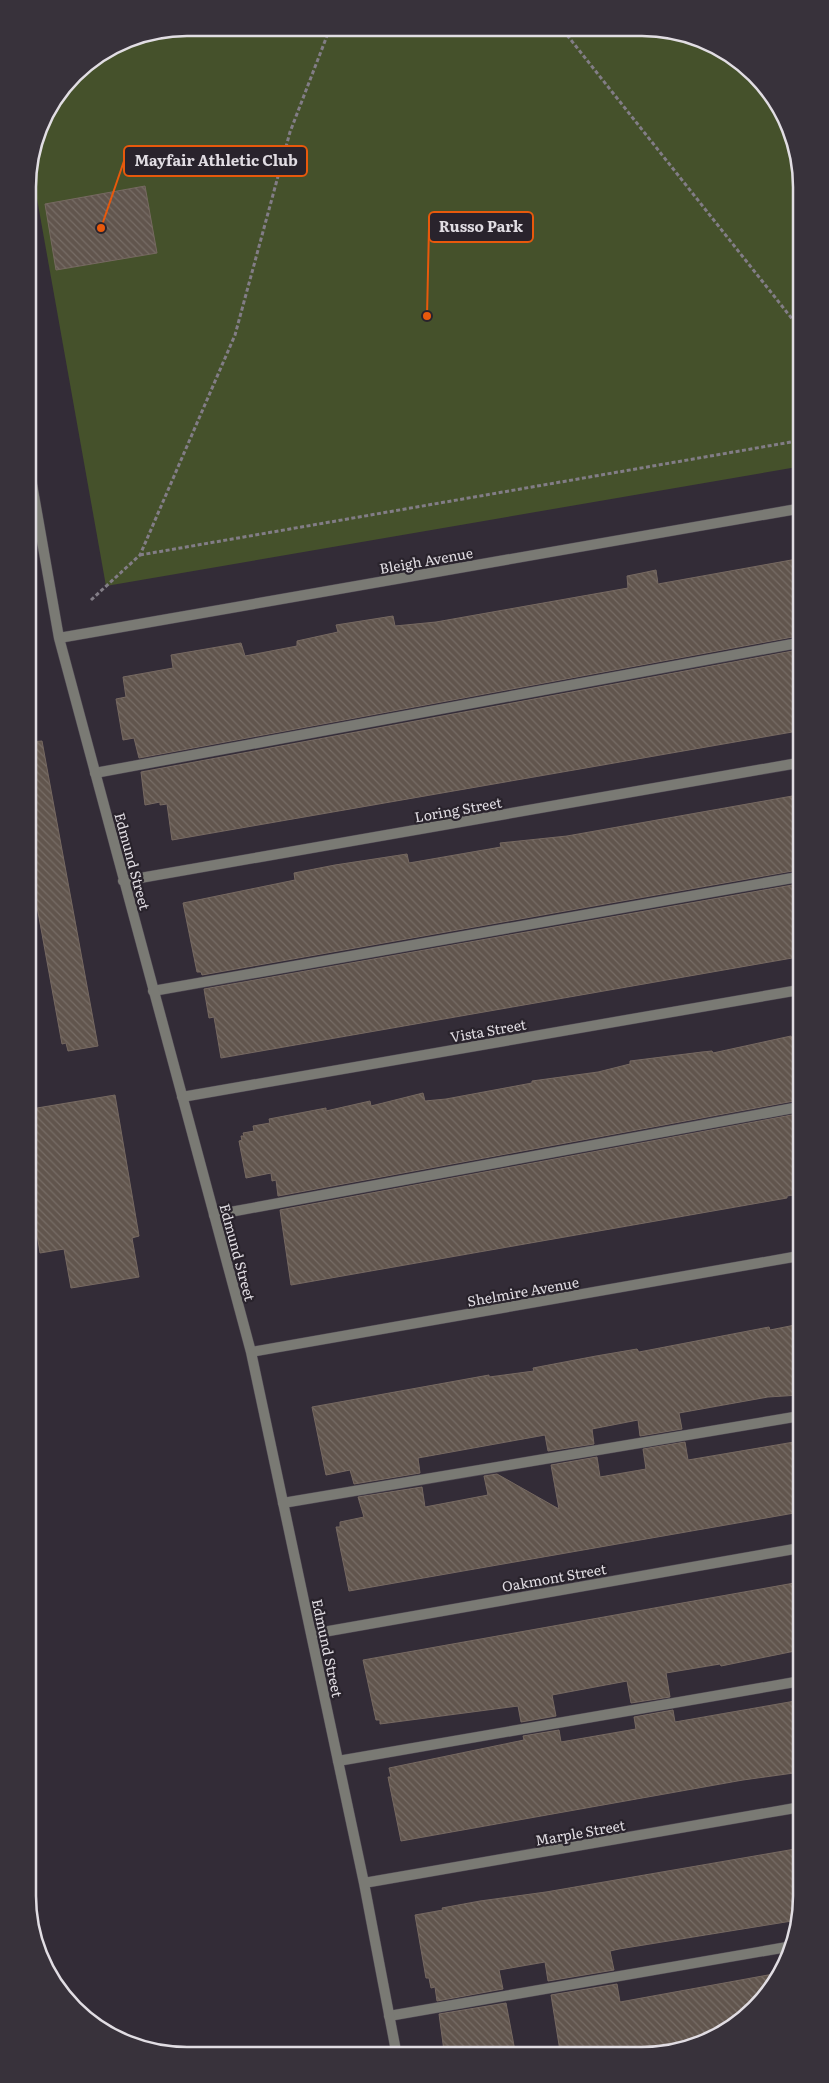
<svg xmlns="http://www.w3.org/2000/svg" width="829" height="2083" viewBox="0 0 829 2083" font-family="Literata,serif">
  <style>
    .green { fill: #45512b }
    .building { fill: url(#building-back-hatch); stroke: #766961 }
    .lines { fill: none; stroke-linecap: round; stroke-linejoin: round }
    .lane-casing { stroke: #4f4853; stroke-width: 11 }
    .street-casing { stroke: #4f4853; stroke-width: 11 }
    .path { stroke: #827d86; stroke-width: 3; stroke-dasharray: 4 2.5; stroke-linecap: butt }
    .lane { stroke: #7a7a74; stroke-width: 10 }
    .street { stroke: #7a7a74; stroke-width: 10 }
    .labels { text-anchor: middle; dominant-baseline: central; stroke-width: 4.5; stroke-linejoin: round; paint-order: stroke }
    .street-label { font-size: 14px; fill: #e1dde3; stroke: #29232c }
    .rim { fill: none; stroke: #e1dde3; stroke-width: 2.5 }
    .leader { fill: none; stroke: #e8590c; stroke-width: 2 }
    .callout-dot { fill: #e8590c; stroke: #29232c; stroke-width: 2 }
    .callout { fill: #29232c; stroke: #e8590c; stroke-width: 2 }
    .callout-label { font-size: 15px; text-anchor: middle; font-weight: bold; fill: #e1dde3 }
  </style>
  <defs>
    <pattern id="building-back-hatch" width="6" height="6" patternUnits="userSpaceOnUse" patternTransform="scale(1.25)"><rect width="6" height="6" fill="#61554d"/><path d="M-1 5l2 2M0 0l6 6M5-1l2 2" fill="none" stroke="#776d66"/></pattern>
  </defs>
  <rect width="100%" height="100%" fill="#332c37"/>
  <path class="green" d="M188 28 672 31 712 44 754 74 796 146 797 467 106 586 31 165 44 117 82 67 127 40Z"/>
  <path class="building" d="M145 186 157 253 56 270 45 204Z
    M797 559 798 636 139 758 134 738 123 740 116 699 126 697 123 677 173 668 171 655 241 643 245 656 297 646V641L338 632 336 625 393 616 395 626 436 622 628 588 627 576 642 573 656 570 658 584Z
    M798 650V731L172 840 167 804 160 805V802L145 805 141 772Z
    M42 741 98 1046 68 1051 66 1043 62 1044 30 868 29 742Z
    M798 795V870L202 975 201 972H197L183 903 295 880 294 873 335 865 407 854 409 863 501 847 500 843 567 836Z
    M798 884V957L221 1058 214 1017 209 1018 204 989Z
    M791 1036 792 1039 799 1038V1091L792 1092 794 1101 278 1196 276 1180 272 1181 271 1173 246 1178 239 1141 242 1140 241 1136H244L243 1133 254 1131 253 1126 270 1123 269 1119 326 1108V1111L370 1101 371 1106 423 1093 425 1101 446 1099 532 1083V1081L598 1072 630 1064V1061L702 1052 712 1051 713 1053Z
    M115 1095 139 1236 132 1238 139 1277 71 1288 64 1249 40 1253 31 1195V1109Z
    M797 1114 799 1125V1194L787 1196V1198L291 1285 280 1210Z
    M800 1324V1395L768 1397 679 1413 682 1429 640 1436 638 1420 592 1429 594 1444 548 1451 545 1435 418 1458 420 1473 354 1484 350 1470 326 1475 312 1407 489 1375V1377L534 1371 533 1368 596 1356 637 1349 639 1352 769 1327 770 1330Z
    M800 1441V1512L349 1591 336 1527H340V1522L364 1517 358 1497 422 1487 425 1507 488 1495 484 1476 497 1474 559 1509 551 1465 597 1457 600 1477 646 1469 643 1449 685 1442 688 1460Z
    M800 1582V1650L721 1666 720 1664 666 1673 670 1697 631 1703 627 1681 552 1695 556 1716 521 1722 518 1706 380 1724V1720H376L363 1660Z
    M801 1700V1772L743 1780 401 1841 388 1777H391L389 1768 524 1740 523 1736 559 1730 561 1742 636 1729 634 1717 673 1710 675 1722Z
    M801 1848V1906L798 1920 619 1949 610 1951 614 1970 548 1981 545 1962 499 1970 503 1989 437 2001 435 1987 431 1988 429 1978H426L415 1915 443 1910 442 1908 480 1901 546 1892Z
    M779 1973 768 1993 730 2029 683 2050 560 2051 551 1995 617 1984 620 2002Z
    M506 2003 515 2051H444L439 2014Z"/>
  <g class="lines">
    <g class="lane-casing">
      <path id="lane" d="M95 773 798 643
        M153 991 798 877
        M214 1215 799 1107
        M283 1503 800 1416
        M338 1761 801 1681
        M389 2016 793 1946"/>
    </g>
    <g class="street-casing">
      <path id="street" d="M29 467 59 638 251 1352 364 1883 396 2051
        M59 638 797 509
        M123 881 798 763
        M182 1097 799 990
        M251 1352 799 1256
        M312 1634 800 1548
        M364 1883 801 1807"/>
    </g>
    <path class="path" d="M563 30 797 325
      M140 555 797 441
      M91 600 140 555 235 335 290 132 330 28"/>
    <use href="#lane" class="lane"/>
    <use href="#street" class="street"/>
  </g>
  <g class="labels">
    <g class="street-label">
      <text transform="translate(426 560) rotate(-10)">Bleigh Avenue</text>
      <text transform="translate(458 809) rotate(-10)">Loring Street</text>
      <text transform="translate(133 861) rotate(75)">Edmund Street</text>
      <text transform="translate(488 1030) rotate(-10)">Vista Street</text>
      <text transform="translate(238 1252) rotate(75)">Edmund Street</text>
      <text transform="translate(523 1291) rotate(-10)">Shelmire Avenue</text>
      <text transform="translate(554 1577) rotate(-10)">Oakmont Street</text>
      <text transform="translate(328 1648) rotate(78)">Edmund Street</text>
      <text transform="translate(580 1832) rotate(-10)">Marple Street</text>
    </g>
  </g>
  <path d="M0 0H829V2083H0ZM187 36H642A151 151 0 0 1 793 187V1896A151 151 0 0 1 642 2047H187A151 151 0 0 1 36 1896V187A151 151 0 0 1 187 36Z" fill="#38323b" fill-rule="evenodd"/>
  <path class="rim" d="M187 36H642A151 151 0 0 1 793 187V1896A151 151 0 0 1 642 2047H187A151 151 0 0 1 36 1896V187A151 151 0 0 1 187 36Z"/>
  <path class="leader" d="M101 228L124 161M427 316L429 227"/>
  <g class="callout-dot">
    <circle cx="101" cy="228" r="5"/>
    <circle cx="427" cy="316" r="5"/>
  </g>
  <g class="callout">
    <rect x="124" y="146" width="183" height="30" rx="5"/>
    <rect x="429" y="212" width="104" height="30" rx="5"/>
  </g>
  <g class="callout-label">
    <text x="216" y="166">Mayfair Athletic Club</text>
    <text x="481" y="232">Russo Park</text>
  </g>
</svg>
